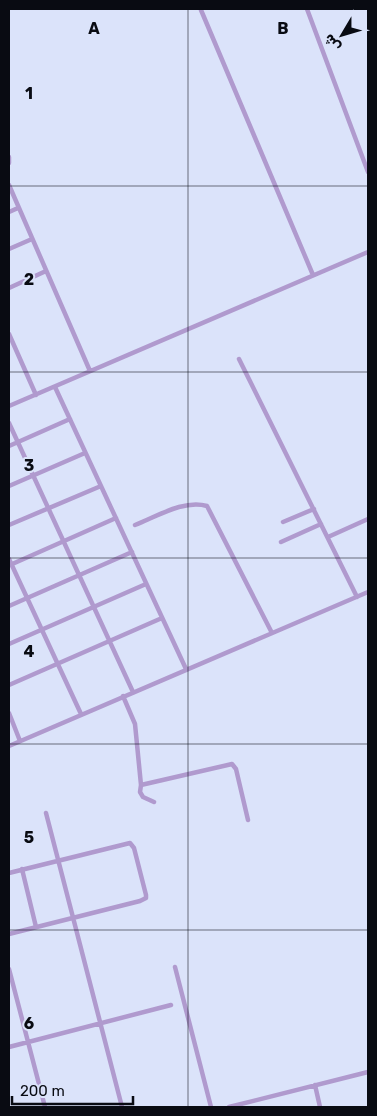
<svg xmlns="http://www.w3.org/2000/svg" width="377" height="1116" viewBox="0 0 377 1116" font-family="Rubik,'Noto Sans Arabic',sans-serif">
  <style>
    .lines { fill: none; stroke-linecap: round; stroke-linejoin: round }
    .minor { stroke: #b09ace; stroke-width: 4.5 }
    .grid { fill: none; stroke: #090b12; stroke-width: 1; stroke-opacity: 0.55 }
    .grid-label { font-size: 16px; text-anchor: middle; font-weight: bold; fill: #090b12; stroke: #dbe3fa; stroke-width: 4; stroke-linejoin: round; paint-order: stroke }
  </style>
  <rect width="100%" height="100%" fill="#dbe3fa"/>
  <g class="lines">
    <path class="minor" d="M307 9 368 172
      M201 10 313 275
      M9 157V163
      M9 185 90 371
      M9 212 18 208
      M9 249 32 239
      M9 288 46 271
      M9 334 36 395
      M239 359 357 597
      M55 387 186 669
      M9 406 368 252
      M9 423 133 692
      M9 446 70 419
      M9 486 85 453
      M283 522 314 509
      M9 525 101 486
      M135 525C156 517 184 499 207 506L272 633
      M328 537 368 519
      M281 542 321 524
      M9 559 81 714
      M10 565 116 518
      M9 606 132 552
      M9 644 146 584
      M9 685 162 618
      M123 696 135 724 141 785 140 792 143 797 154 802
      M9 713 20 741
      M9 746 368 592
      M141 785 232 764 236 769 248 820
      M46 813 122 1107
      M22 869 36 927
      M9 873 130 843 134 848 146 895V898L140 901 9 934
      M175 967 211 1107
      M9 969 45 1107
      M9 1047 171 1005
      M315 1085 320 1107
      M229 1107 368 1072"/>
  </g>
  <path class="grid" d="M188 9V1107M9 186H368M9 372H368M9 558H368M9 744H368M9 930H368"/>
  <g class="grid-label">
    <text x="94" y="34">A</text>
    <text x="283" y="34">B</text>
    <text x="29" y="99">1</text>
    <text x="29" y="285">2</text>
    <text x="29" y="471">3</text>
    <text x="29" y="657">4</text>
    <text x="29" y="843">5</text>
    <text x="29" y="1029">6</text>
  </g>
  <rect width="377" height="1116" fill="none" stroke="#090b12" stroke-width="20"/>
  <g transform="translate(342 35) rotate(232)" stroke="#dbe3fa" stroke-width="4" paint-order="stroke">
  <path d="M0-4L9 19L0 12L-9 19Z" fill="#090b12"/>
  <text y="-8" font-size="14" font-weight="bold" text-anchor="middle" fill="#090b12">ش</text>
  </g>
  <path d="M12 1096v8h121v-8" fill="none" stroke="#090b12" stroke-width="2.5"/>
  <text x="20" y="1096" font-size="15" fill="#090b12" stroke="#dbe3fa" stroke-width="4" paint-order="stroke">200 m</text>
</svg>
